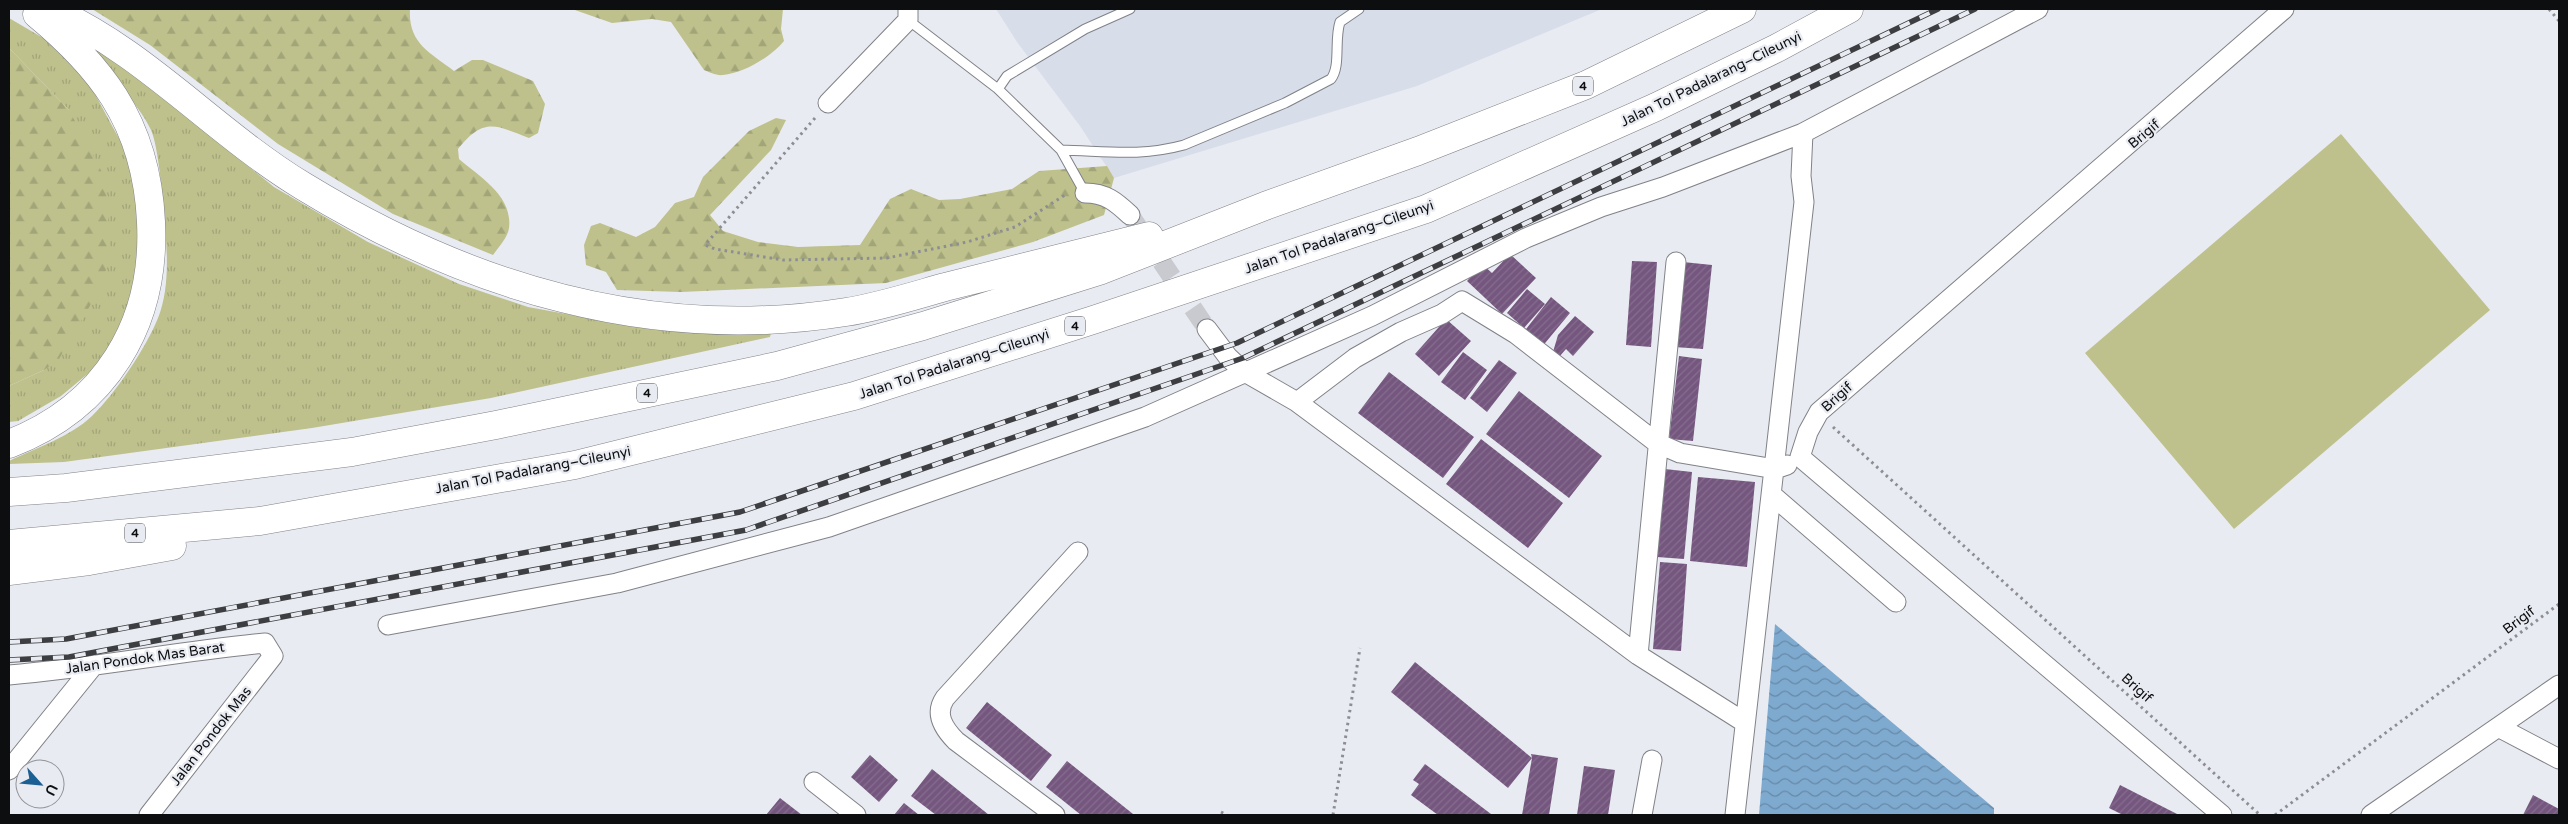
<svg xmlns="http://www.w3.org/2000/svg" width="2568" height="824" viewBox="0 0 2568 824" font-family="'Varela Round',sans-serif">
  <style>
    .built { fill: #d8ddea }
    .grass { fill: url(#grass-tufts) }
    .forest { fill: url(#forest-firs) }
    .park { fill: #bec18c }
    .water { fill: url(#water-waves) }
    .building { fill: url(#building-hatch) }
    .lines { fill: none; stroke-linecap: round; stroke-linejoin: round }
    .street-tunnel { stroke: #c8cad0; stroke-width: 19; stroke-dasharray: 19 9; stroke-linecap: butt }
    .lane-casing { stroke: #808288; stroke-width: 11 }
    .street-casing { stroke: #808288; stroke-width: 21 }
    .highway-casing { stroke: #808288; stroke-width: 29 }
    .path { stroke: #8d8e93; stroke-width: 3; stroke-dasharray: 2.5 4; stroke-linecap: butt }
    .lane { stroke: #fff; stroke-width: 9 }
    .street { stroke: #fff; stroke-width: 19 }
    .highway { stroke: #fff; stroke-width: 28 }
    .rail-casing { stroke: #3d3e41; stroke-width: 5.5 }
    .rail { stroke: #e9ebf2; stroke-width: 4; stroke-dasharray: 11; stroke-linecap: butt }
    .labels { text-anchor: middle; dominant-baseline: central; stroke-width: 4.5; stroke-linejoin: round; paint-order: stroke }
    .shield { fill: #e9ebf2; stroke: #4f5054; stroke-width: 1 }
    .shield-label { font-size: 12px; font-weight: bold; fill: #0d0e10 }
    .street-label { font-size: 14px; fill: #0d0e10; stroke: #e9ebf2 }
  </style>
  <defs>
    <pattern id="grass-tufts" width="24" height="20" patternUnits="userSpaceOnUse" patternTransform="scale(1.25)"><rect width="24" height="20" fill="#bec18c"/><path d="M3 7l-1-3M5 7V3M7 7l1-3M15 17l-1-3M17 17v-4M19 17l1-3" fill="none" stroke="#a2a578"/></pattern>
    <pattern id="forest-firs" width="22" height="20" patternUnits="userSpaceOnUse" patternTransform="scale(1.25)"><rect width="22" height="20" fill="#bec18c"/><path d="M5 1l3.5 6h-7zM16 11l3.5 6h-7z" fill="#a2a578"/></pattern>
    <pattern id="water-waves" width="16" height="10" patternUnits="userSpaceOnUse" patternTransform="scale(1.25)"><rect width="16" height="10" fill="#7faad0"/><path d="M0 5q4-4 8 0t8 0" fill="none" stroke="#6689a7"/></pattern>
    <pattern id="building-hatch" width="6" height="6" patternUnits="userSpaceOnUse" patternTransform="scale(1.25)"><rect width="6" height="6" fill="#75567f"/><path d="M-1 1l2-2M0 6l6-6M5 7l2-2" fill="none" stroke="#856e8d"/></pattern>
  </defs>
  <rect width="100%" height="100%" fill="#e9ebf2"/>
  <path class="built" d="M996 9H1602L1417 86 1114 178 1080 126 1017 42Z"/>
  <path class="grass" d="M9 18 50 42 90 85 129 157 140 202 139 257 124 322 108 357 61 396 18 421 9 422V386L44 370 69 110 9 48Z
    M92 40 274 187 368 242 459 284 528 307 621 324 714 332 771 333 770 337 491 398 312 428 64 462 9 464V461C36 448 70 437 92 416 115 394 146 348 158 318 171 286 167 243 163 209 162 190 158 146 151 130 139 104 105 69 87 46Z"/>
  <path class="forest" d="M92 9H410C408 43 429 52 454 71L472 60H483L533 81 545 104 538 133 529 138C495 125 484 117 458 149L459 159C480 177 513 196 509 228 508 237 498 248 493 255L393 214 278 144 150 45Z
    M572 9H783L781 29 784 41C771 57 744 73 723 75 717 76 709 72 704 70L671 22 652 19 612 23Z
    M9 48 69 110 105 178 111 256 98 292 59 359 44 370 9 386Z
    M776 118 786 120 771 150 710 215 723 231 758 242 798 247 860 245 890 199 911 189 939 200 960 199 1012 189 1039 171 1107 166 1114 178 1104 215 1033 242 886 283 681 292 617 290 606 272 586 265 584 245 591 226 600 223 636 237 655 227 675 203 694 197 703 177 749 131Z"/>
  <path class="park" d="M2341 134 2490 310 2234 529 2085 353Z"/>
  <path class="water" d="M1775 624 1994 808V815H1759Z"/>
  <path class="building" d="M1510 254 1536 278 1502 314 1467 281 1482 264 1492 273Z
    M1632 261 1657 262 1651 347 1626 345Z
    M1683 262 1712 265 1703 349 1674 347Z
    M1527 289 1545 304 1524 328 1507 313Z
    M1551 297 1570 313 1541 348 1523 333Z
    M1575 316 1594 332 1573 356 1566 349 1559 357 1553 352 1558 335Z
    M1446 319 1471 341 1439 376 1415 354Z
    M1463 352 1487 370 1465 400 1441 382Z
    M1679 356 1702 359 1693 441 1669 439Z
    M1499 360 1517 373 1487 412 1470 398Z
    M1389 372 1474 437 1443 478 1358 413Z
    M1519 391 1602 456 1569 498 1486 434Z
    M1481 439 1563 503 1528 548 1446 484Z
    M1665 469 1692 472 1684 559 1657 557Z
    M1698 477 1755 482 1747 567 1690 561Z
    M1660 562 1687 564 1681 651 1653 649Z
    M1415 662 1532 758 1508 788 1391 692Z
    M987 702 1052 755 1031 781 966 728Z
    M1531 754 1558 758 1549 815H1522L1532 758Z
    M870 755 898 780 879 802 851 777Z
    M1067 761 1133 814 1132 815H1081L1046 787Z
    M1425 764 1491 814 1490 815H1438L1411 795 1419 784 1413 780Z
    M1584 766 1615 770 1608 815H1577Z
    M932 769 989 815H936L911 796Z
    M2120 785 2179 815H2123L2109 808Z
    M2533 795 2559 809V815H2523Z
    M780 798 802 815H766Z
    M904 803 919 815H894Z"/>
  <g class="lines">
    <path class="street-tunnel" d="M1130 215 1207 329"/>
    <g class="lane-casing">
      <path id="lane" d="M908 20 998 89
        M1061 150C1106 151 1140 157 1184 145L1285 103 1331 79C1341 66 1334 40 1340 22L1359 9
        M1085 193 1061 150 998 89 1007 76 1085 29 1130 9"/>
    </g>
    <g class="street-casing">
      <path id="street" d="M828 103 908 20V9
        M1085 193C1106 193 1116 202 1130 215
        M1207 329 1228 357 1243 371 1297 402 1355 358 1401 332 1442 314 1462 301 1516 334 1657 443 1680 453 1775 469 1787 465
        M1297 402 1638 655 1744 722
        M1772 495 1896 602
        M388 625 617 583 829 527 1145 417 1372 316 1526 238 1601 207 1663 187 1803 133
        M1638 655 1676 262
        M9 675C95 668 179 651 265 643L273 656 149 815
        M2500 728 2559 759
        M9 770 94 665
        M814 782 856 815
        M1055 815 956 741C944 729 934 714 945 698L1078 552
        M1642 815 1652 760
        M1735 815 1804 202 1801 176 1803 133 2038 9
        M2222 815 1800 457 1808 432 1819 412 2284 9
        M2371 815 2559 685"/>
    </g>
    <g class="highway-casing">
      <path id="highway" d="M49 9C145 51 214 132 303 186 468 287 652 343 846 312 879 307 913 296 945 287 1013 270 1081 253 1149 236
        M9 444C105 407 156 325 151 222 149 177 138 135 114 97 93 64 66 38 37 14
        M9 492 66 488 352 452 496 425 777 366 923 326 1099 271 1265 206 1418 151 1586 85 1742 9
        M9 544 260 521 575 465 854 396 1093 320 1426 209 1656 107 1777 48 1849 9
        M9 571 89 561 172 546"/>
    </g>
    <path class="path" d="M2549 9 2559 21
      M815 118 705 245 715 249 783 260 887 258 967 242 1015 227 1065 195
      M1833 427 2260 815
      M1221 812 1227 815
      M1333 815 1360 648
      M2275 815 2559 604"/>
    <use href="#lane" class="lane"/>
    <use href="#street" class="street"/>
    <use href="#highway" class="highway"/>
    <g class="rail-casing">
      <path id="rail" d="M9 642 66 639 740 512 1237 343 1938 9
        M9 660 69 657 746 530 1243 358 1975 9"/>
    </g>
    <use href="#rail" class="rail"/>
  </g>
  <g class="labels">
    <g class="shield">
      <rect x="1573" y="76.5" width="20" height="19" rx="4"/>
      <rect x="1065" y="316.5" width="20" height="19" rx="4"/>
      <rect x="637" y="383.5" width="20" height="19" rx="4"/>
      <rect x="125" y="523.5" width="20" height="19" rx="4"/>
    </g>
    <g class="shield-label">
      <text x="1583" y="86">4</text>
      <text x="1075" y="326">4</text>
      <text x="647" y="393">4</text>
      <text x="135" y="533">4</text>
    </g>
    <g class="street-label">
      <text transform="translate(1711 79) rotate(-26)">Jalan Tol Padalarang–Cileunyi</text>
      <text transform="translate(2144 134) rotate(-40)">Brigif</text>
      <text transform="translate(1339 237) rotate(-19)">Jalan Tol Padalarang–Cileunyi</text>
      <text transform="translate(954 364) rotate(-18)">Jalan Tol Padalarang–Cileunyi</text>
      <text transform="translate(1837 397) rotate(-42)">Brigif</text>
      <text transform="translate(533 470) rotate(-11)">Jalan Tol Padalarang–Cileunyi</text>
      <text transform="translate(2519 620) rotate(-37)">Brigif</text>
      <text transform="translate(145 658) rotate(-8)">Jalan Pondok Mas Barat</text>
      <text transform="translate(2137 688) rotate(42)">Brigif</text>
      <text transform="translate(211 736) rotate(-52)">Jalan Pondok Mas</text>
    </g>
  </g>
  <rect width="2568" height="824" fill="none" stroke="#0d0e10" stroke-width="20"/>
  <g transform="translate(40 784) rotate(117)"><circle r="24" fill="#e9ebf2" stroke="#919398"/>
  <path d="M0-4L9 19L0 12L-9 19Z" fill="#1b6094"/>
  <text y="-8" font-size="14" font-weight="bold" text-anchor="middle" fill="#0d0e10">U</text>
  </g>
</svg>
